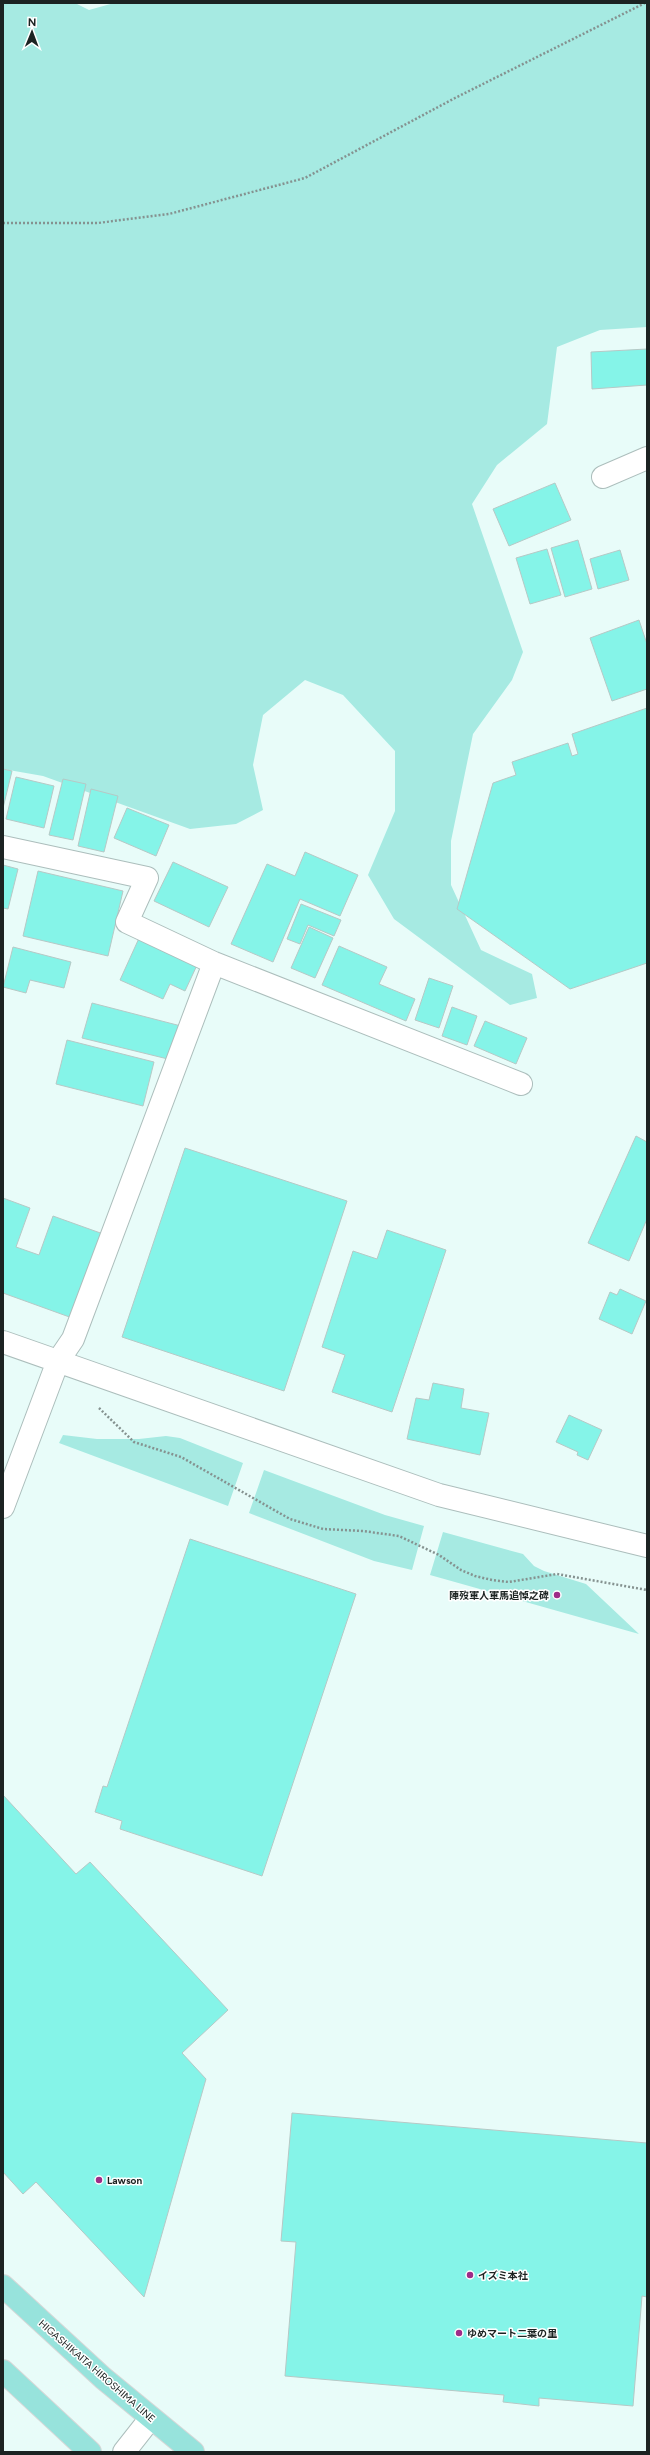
<svg xmlns="http://www.w3.org/2000/svg" width="650" height="2455" viewBox="0 0 650 2455" font-family="Figtree,'Noto Sans JP',sans-serif">
  <style>
    .green { fill: #a6eae2 }
    .building { fill: #85f4e8; stroke: #b6c9c6 }
    .lines { fill: none; stroke-linecap: round; stroke-linejoin: round }
    .minor-casing { stroke: #acbebc; stroke-width: 24 }
    .tertiary-casing { stroke: #acbebc; stroke-width: 24 }
    .primary-casing { stroke: #d6d7d7; stroke-width: 24 }
    .path { stroke: #859290; stroke-width: 2.5; stroke-dasharray: 2 2; stroke-linecap: butt }
    .minor { stroke: #fff; stroke-width: 22 }
    .tertiary { stroke: #fff; stroke-width: 22 }
    .primary { stroke: #97e3dc; stroke-width: 22 }
    .poi-dot { fill: #9e2c88; stroke: #fff; stroke-width: 1.5 }
    .labels { text-anchor: middle; dominant-baseline: central; stroke-width: 3; stroke-linejoin: round; paint-order: stroke }
    .poi-label { font-size: 10px; font-weight: bold; fill: #1c2322; stroke: #fff; text-anchor: start }
    .street-label { font-size: 10px; fill: #1c2322; stroke: #fff }
  </style>
  <rect width="100%" height="100%" fill="#e8fcf9"/>
  <path class="green" d="M3 3H75L89 10 114 3H647V327L600 330 557 347 547 424 497 465 472 504 523 652 512 680 473 734 451 841V885L481 950 532 974 537 998 510 1005 394 919 368 875 395 811V751L343 695 305 680 263 715 253 765 263 810 236 824 190 829 43 776 3 769Z
    M63 1435 97 1439H139L166 1436 180 1438 243 1463 228 1506 59 1443Z
    M264 1470 385 1515 424 1526 412 1570 374 1561 249 1513Z
    M443 1532 523 1554 534 1566 544 1571 586 1584 639 1634 430 1575Z"/>
  <path class="building" d="M647 349V385L592 389 591 352Z
    M555 483 571 520 509 546 493 509Z
    M578 540 592 589 565 597 551 548Z
    M547 549 561 595 530 604 516 558Z
    M620 550 629 580 598 589 590 559Z
    M639 620 647 644V689L612 701 590 638Z
    M647 708V963L570 989 457 909 493 783 516 775 512 762 568 743 572 756 578 754 572 734Z
    M3 769 12 771 3 808Z
    M16 777 54 786 44 828 6 819Z
    M63 779 86 784 73 840 49 835Z
    M91 789 118 796 104 852 78 846Z
    M127 808 169 825 156 856 114 838Z
    M305 852 358 875 340 916 300 899 273 962 231 944 267 864 295 876Z
    M173 862 228 887 209 927 154 901Z
    M3 865 18 869 8 909 3 908Z
    M38 871 123 891 108 956 23 936Z
    M301 904 341 920 334 936 308 925 300 944 287 939Z
    M309 927 333 938 315 978 291 968Z
    M140 936 198 963 185 991 170 984 163 999 120 980Z
    M339 946 387 967 379 984 415 999 406 1021 322 985Z
    M13 947 71 962 64 988 30 980 26 993 3 987Z
    M429 978 453 986 439 1028 415 1020Z
    M92 1003 181 1026 172 1060 82 1038Z
    M452 1007 477 1016 467 1045 442 1036Z
    M485 1021 527 1038 516 1064 474 1046Z
    M67 1040 154 1062 143 1106 56 1084Z
    M636 1136 647 1142V1219L629 1261 588 1243Z
    M185 1148 347 1201 284 1391 122 1337Z
    M3 1198 30 1208 16 1247 39 1255 53 1216 106 1235 75 1319 3 1293Z
    M387 1230 446 1250 392 1412 332 1392 345 1355 322 1347 353 1251 377 1259Z
    M620 1289 646 1301 632 1334 599 1319 610 1292 617 1295Z
    M433 1383 464 1389 461 1408 489 1413 480 1455 407 1439 416 1398 429 1400Z
    M569 1415 602 1430 588 1460 577 1455 578 1452 556 1442Z
    M190 1539 356 1594 262 1876 120 1829 122 1821 95 1812 103 1786 107 1787Z
    M3 1795 76 1874 90 1862 228 2010 182 2053 206 2079 144 2297 36 2182 23 2194 3 2172Z
    M292 2113 647 2143V2297L642 2296 633 2406 539 2398V2406L503 2402 504 2395 285 2376 296 2242 281 2241Z"/>
  <g class="lines">
    <g class="minor-casing">
      <path id="minor" d="M603 477 647 458
        M3 847 147 878 127 922 214 963 521 1084
        M58 1361 73 1339 214 963
        M124 2452 150 2419"/>
    </g>
    <g class="tertiary-casing">
      <path id="tertiary" d="M3 1342 439 1495 647 1546
        M3 1507 58 1361"/>
    </g>
    <g class="primary-casing">
      <path id="primary" d="M3 2286 103 2378 193 2452
        M3 2371 90 2452"/>
    </g>
    <path class="path" d="M3 223H98L169 214 305 178 455 98 645 3
      M99 1408 134 1442 181 1457 290 1519 323 1529 363 1531 399 1536 439 1555 461 1570 475 1576 492 1580 509 1582 557 1574 647 1590"/>
    <use href="#minor" class="minor"/>
    <use href="#tertiary" class="tertiary"/>
    <use href="#primary" class="primary"/>
  </g>
  <g class="poi-dot">
    <circle cx="557" cy="1595" r="4"/>
    <circle cx="99" cy="2180" r="4"/>
    <circle cx="470" cy="2275" r="4"/>
    <circle cx="459" cy="2333" r="4"/>
  </g>
  <g class="labels">
    <g class="poi-label">
      <text x="549" y="1595" text-anchor="end">陣歿軍人軍馬追悼之碑</text>
      <text x="107" y="2180">Lawson</text>
      <text x="478" y="2275">イズミ本社</text>
      <text x="467" y="2333">ゆめマート二葉の里</text>
    </g>
    <g class="street-label">
      <text transform="translate(97 2371) rotate(41)">HIGASHIKAITA HIROSHIMA LINE</text>
    </g>
  </g>
  <rect width="650" height="2455" fill="none" stroke="#1c2322" stroke-width="8"/>
  <g transform="translate(32 32) rotate(1)" stroke="#ffffff" stroke-width="3" paint-order="stroke">
  <path d="M0-3L7 15L0 10L-7 15Z" fill="#1c2322"/>
  <text y="-6" font-size="11" font-weight="bold" text-anchor="middle" fill="#1c2322">N</text>
  </g>
</svg>
